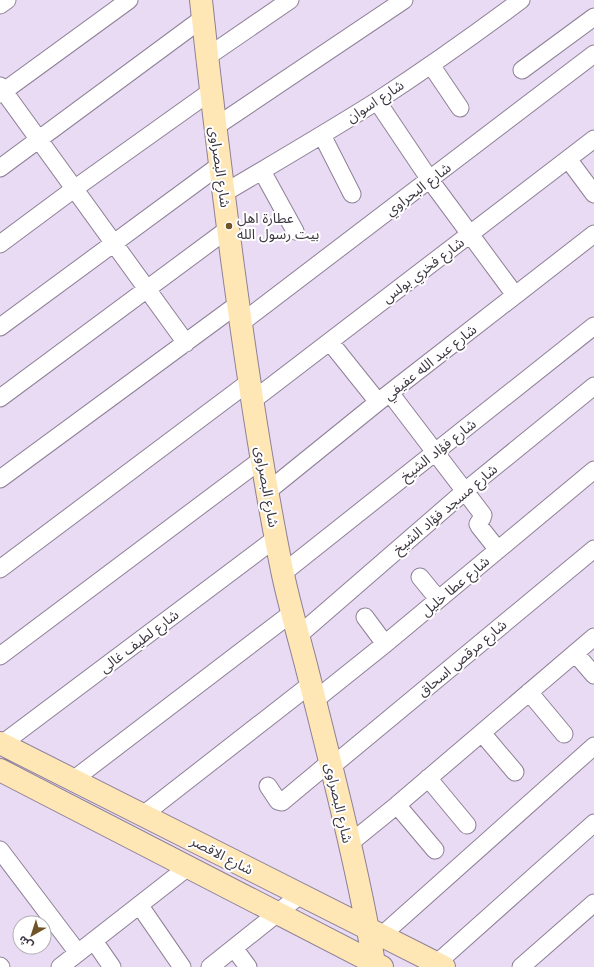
<svg xmlns="http://www.w3.org/2000/svg" width="594" height="967" viewBox="0 0 594 967" font-family="'Libre Baskerville','Noto Sans Arabic',serif">
  <style>
    .lines { fill: none; stroke-linecap: round; stroke-linejoin: round }
    .street-casing { stroke: #8e8097; stroke-width: 19 }
    .secondary-casing { stroke: #8e8097; stroke-width: 24 }
    .street { stroke: #fff; stroke-width: 17 }
    .secondary { stroke: #fee7b5; stroke-width: 22 }
    .poi-dot { fill: #705327; stroke: #fff; stroke-width: 1.5 }
    .labels { text-anchor: middle; dominant-baseline: central; stroke-width: 4; stroke-linejoin: round; paint-order: stroke }
    .street-label { font-size: 14px; fill: #3d3741; stroke: #fff }
    .poi-label { font-size: 14px; fill: #3d3741; stroke: #fff; text-anchor: start }
  </style>
  <rect width="100%" height="100%" fill="#eadbf4"/>
  <g class="lines">
    <g class="street-casing">
      <path id="street" d="M0 5 7 0
        M207 57 290 0
        M431 65 460 108
        M522 70 594 17
        M0 86 186 343
        M0 94 129 0
        M377 101 430 180 515 295
        M215 127 404 0
        M322 135 352 194
        M568 159 594 194
        M0 168 203 18
        M262 171 295 231
        M224 193C275 163 326 133 377 101 426 69 474 35 521 0
        M0 244 74 189 210 92
        M241 323 594 54
        M0 327 220 165
        M330 342 378 402
        M390 393 483 515 482 518 478 524 479 526 498 550
        M0 398 228 229
        M252 401 594 139
        M0 479 238 304
        M268 491 378 402 594 234
        M0 569 249 382
        M283 573 594 326
        M420 577 438 599
        M365 617 385 644
        M299 635 465 491 594 386
        M575 653 594 675
        M0 656 262 459
        M529 692 564 734
        M315 700 385 644 594 470
        M482 733 515 772
        M2 744 276 538
        M331 767 594 549
        M428 778 467 825
        M73 780 293 612
        M268 786 278 801 282 802 330 762
        M397 805 435 850
        M143 815 311 684
        M349 844 397 805 594 637
        M0 850 78 953
        M140 906 182 967
        M381 936 594 746
        M94 941 112 967
        M234 948 248 967
        M437 963 594 823
        M0 966 1 967
        M60 967 188 867
        M210 967 300 895
        M521 967 594 903"/>
    </g>
    <g class="secondary-casing">
      <path id="secondary" d="M201 0C210 87 221 173 232 259 246 363 261 467 282 570 290 609 302 647 311 685 334 777 358 870 374 963
        M0 743 444 967
        M0 770 382 967"/>
    </g>
    <use href="#street" class="street"/>
    <use href="#secondary" class="secondary"/>
  </g>
  <circle class="poi-dot" cx="229" cy="226" r="4"/>
  <g class="labels">
    <g class="street-label">
      <text transform="translate(375 101) rotate(-33)">شارع اسوان</text>
      <text transform="translate(220 167) rotate(82)">شارع البصراوى</text>
      <text transform="translate(418 189) rotate(-37)">شارع البحراوي</text>
      <text transform="translate(423 270) rotate(-37)">شارع فخري بولس</text>
      <text transform="translate(430 362) rotate(-38)">شارع عبد الله عفيفي</text>
      <text transform="translate(438 450) rotate(-38)">شارع فؤاد الشيخ</text>
      <text transform="translate(267 487) rotate(80)">شارع البصراوى</text>
      <text transform="translate(445 509) rotate(-40)">شارع مسجد فؤاد الشيخ</text>
      <text transform="translate(455 586) rotate(-40)">شارع عطا خليل</text>
      <text transform="translate(139 641) rotate(-37)">شارع لطيف غالى</text>
      <text transform="translate(462 658) rotate(-40)">شارع مرقص اسحاق</text>
      <text transform="translate(339 803) rotate(77)">شارع البصراوى</text>
      <text transform="translate(222 855) rotate(27)">شارع الاقصر</text>
    </g>
    <g class="poi-label">
      <text x="237" y="218">عطارة اهل<tspan x="237" dy="16">بيت رسول الله</tspan></text>
    </g>
  </g>
  <g transform="translate(32 935) rotate(219)"><circle r="19" fill="#ffffff" stroke="#b1afb3"/>
  <path d="M0-3L7 15L0 10L-7 15Z" fill="#705327"/>
  <text y="-6" font-size="11" font-weight="bold" text-anchor="middle" fill="#3d3741">ش</text>
  </g>
</svg>
